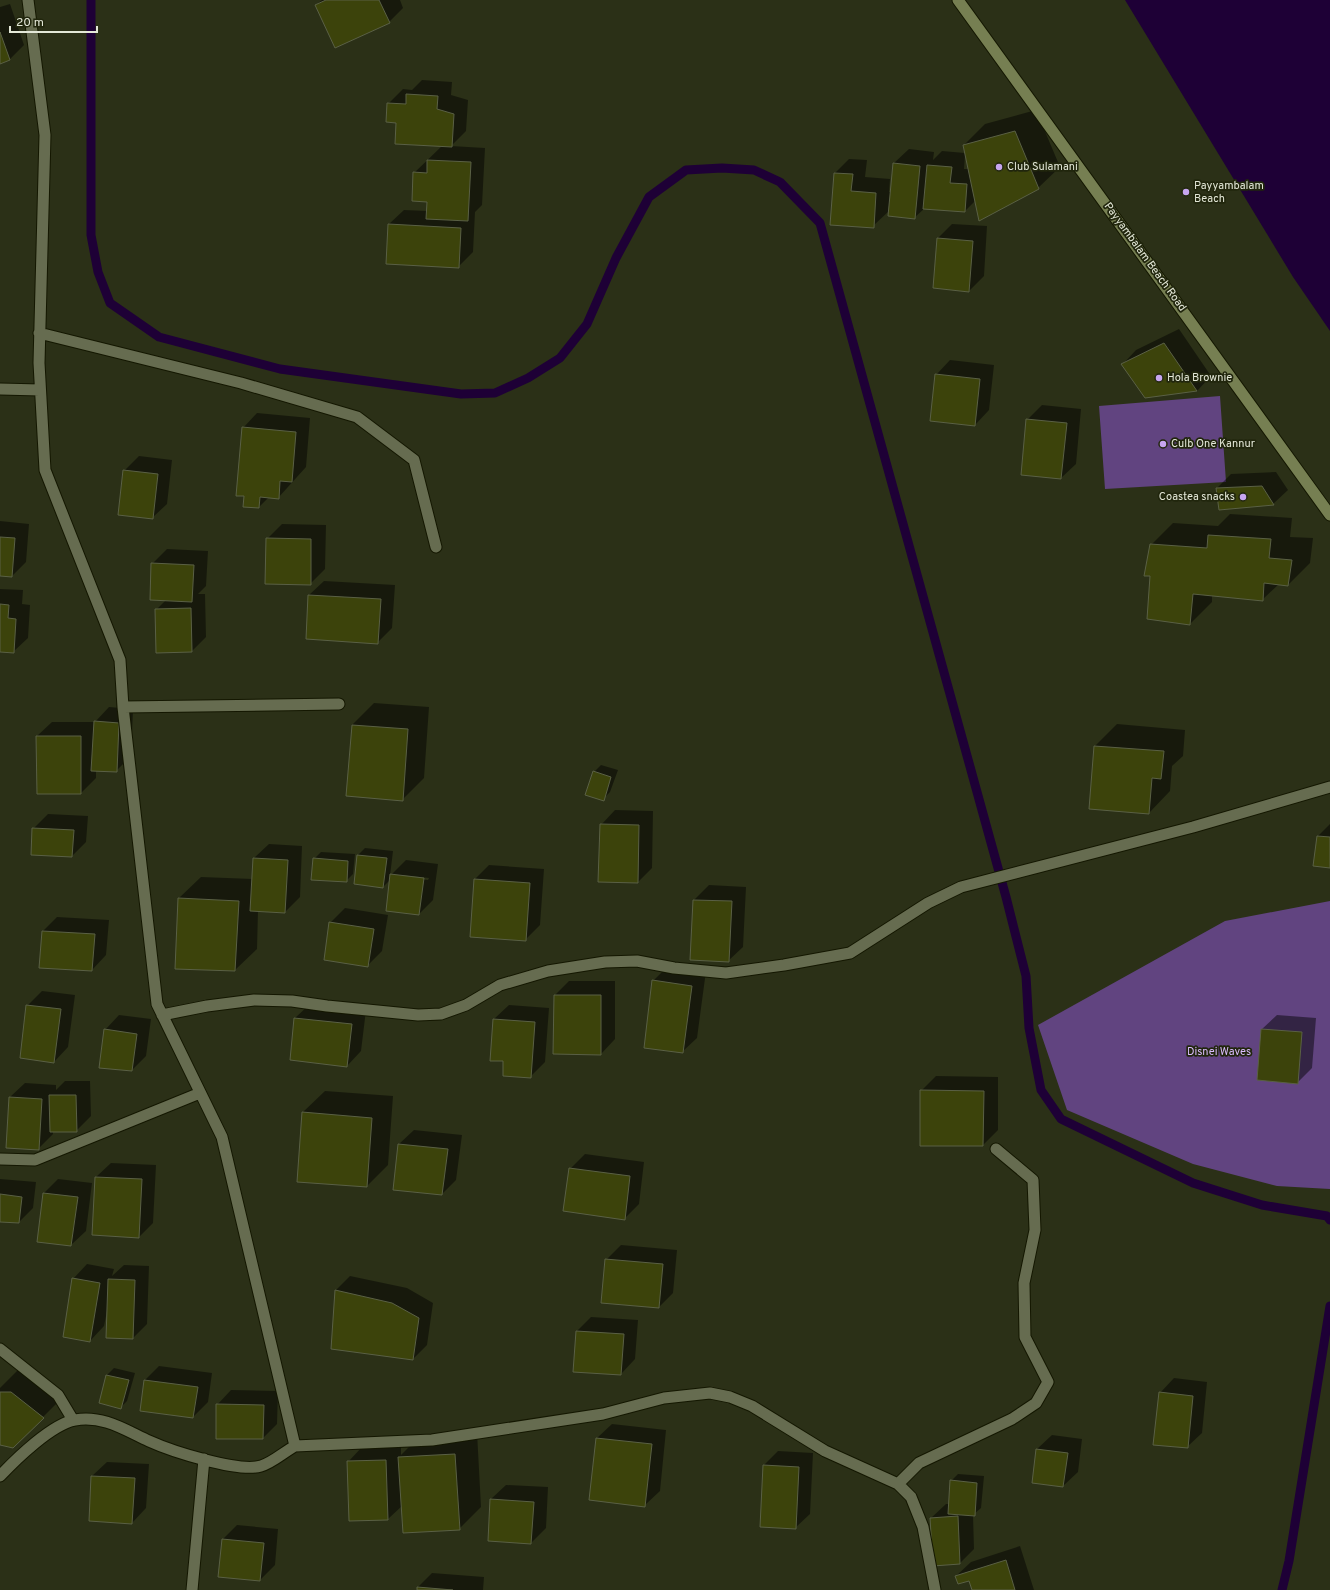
<svg xmlns="http://www.w3.org/2000/svg" width="1330" height="1590" viewBox="0 0 1330 1590" font-family="Overpass,sans-serif">
  <style>
    .green { fill: #614480 }
    .water { fill: #1e0036 }
    .shadow { fill: #0007; fill-rule: evenodd }
    .lines { fill: none; stroke-linecap: round; stroke-linejoin: round }
    .stream { stroke: #1e0036; stroke-width: 9 }
    .building { fill: #3c430b; stroke: #5a6045 }
    .minor-casing { stroke: #141701; stroke-width: 13 }
    .secondary-casing { stroke: #141701; stroke-width: 13 }
    .minor { stroke: #666c50; stroke-width: 11 }
    .secondary { stroke: #767f52; stroke-width: 11 }
    .poi-dot { fill: #c7a6ef; stroke: #21260d; stroke-width: 1.5 }
    .labels { text-anchor: middle; dominant-baseline: central; stroke-width: 3.5; stroke-linejoin: round; paint-order: stroke }
    .poi-label { font-size: 11px; fill: #e4e8d8; stroke: #21260d; text-anchor: start }
    .street-label { font-size: 11px; fill: #e4e8d8; stroke: #21260d }
    .park-label { font-size: 11px; fill: #dabcfe; stroke: #21260d }
  </style>
  <rect width="100%" height="100%" fill="#2b3017"/>
  <path class="green" d="M1220 396 1226 482 1105 489 1099 406Z
    M1330 901V1189L1277 1186 1193 1164 1067 1110 1038 1025 1225 921Z"/>
  <path class="water" d="M1125 0H1330V331L1293 277Z"/>
  <path class="shadow" d="M322 0H400L403 8 389 22 316 5Z
    M10 4 24 45 10 59 0 63V7Z
    M422 80 452 82 451 95 468 100 466 131 451 146 485 148 482 205 475 212 473 252 458 267 389 224 404 210 427 211 428 201 414 173 443 145 397 122 388 104 403 89 412 90Z
    M1036 110 1060 167 1038 188 976 200 965 211 925 208 914 218 889 211 873 226 835 173 849 159 867 160 865 177 890 179 889 192H891L894 163 909 149 934 152 933 160 942 151 965 153 964 145 985 124ZM965 155 969 169H964Z
    M952 224 987 226 984 276 969 291 938 238Z
    M1179 329 1211 376 1197 391 1122 365 1136 350Z
    M950 360 994 365 989 410 975 425 936 375Z
    M1042 405 1081 409 1076 464 1061 478 1027 420Z
    M257 413 310 418 306 467 278 498 269 497 259 507 243 428Z
    M139 456 172 460 167 504 152 518 124 471Z
    M1276 472 1288 490 1273 504 1217 488 1231 474Z
    M1230 514 1292 518 1290 537 1313 538 1310 563 1288 585 1279 584 1262 600 1212 595V602L1190 624 1151 575V545L1173 523 1218 526Z
    M0 521 29 524 26 562 12 576 0 575Z
    M282 524 326 525 325 569 310 584 267 539Z
    M167 549 208 551 206 586 198 594H205L206 637 192 651 156 610 166 600 152 564Z
    M324 581 395 585 392 628 377 643 309 595Z
    M0 589 23 590 22 604 30 605 28 638 13 652 0 651Z
    M374 703 429 707 424 778 402 800 352 725Z
    M109 707 133 709 131 756 116 771 96 770V778L81 793H38L37 736 52 722H95Z
    M1117 724 1185 730 1183 756 1172 766 1170 791 1149 813 1090 808 1095 746Z
    M601 765 618 770 610 792 603 799 594 772Z
    M615 810 653 811 652 868 638 882 601 825Z
    M48 814 88 816 86 842 72 856 33 829Z
    M1330 824V867L1318 836Z
    M269 844 302 846 300 897 285 912 258 911 257 949 235 970 179 898 201 877 253 879 254 858Z
    M365 848 393 851 390 876 406 860 438 864 433 900 419 914 391 879 383 887 355 883 358 855ZM402 875 429 878 428 880 402 877Z
    M321 852 355 854 353 874 346 881 314 859Z
    M489 865 544 869 540 925 525 940 475 879Z
    M709 885 746 887 743 947 728 961 691 959 694 900Z
    M345 908 388 915 382 951 368 965 330 923Z
    M57 917 109 920 106 955 92 970 43 931Z
    M668 966 706 971 697 1038 682 1052 653 981Z
    M569 981H615V1039L601 1054 555 995Z
    M42 991 75 995 68 1047 54 1062 27 1006Z
    M310 1004 366 1010 361 1051 347 1066 295 1018Z
    M509 1005 549 1008 545 1062 530 1077 505 1060 494 1019Z
    M119 1015 151 1019 146 1056 132 1070 105 1030Z
    M1277 1015 1316 1018 1312 1068 1297 1083 1262 1029Z
    M936 1076 998 1077V1130L983 1145H921V1091Z
    M65 1081H90L91 1116 76 1131H53V1134L38 1149 10 1097 25 1083 56 1085V1090Z
    M325 1091 393 1096 388 1165 367 1186 303 1112Z
    M414 1130 462 1135 456 1180 442 1194 399 1144Z
    M585 1154 644 1162 639 1204 624 1219 570 1169Z
    M111 1163 156 1165 153 1223 139 1237 96 1177Z
    M0 1179 36 1182 33 1208 19 1222 0 1221Z
    M58 1179 92 1183 86 1231 71 1245 38 1241 44 1193Z
    M621 1245 677 1250 673 1293 659 1307 606 1260Z
    M87 1264 114 1269 112 1276 124 1265 149 1266 147 1324 133 1338 107 1311 104 1326 90 1341 73 1279Z
    M350 1276 407 1288 433 1303 427 1345 413 1359 336 1290Z
    M591 1317 638 1320 635 1359 621 1374 577 1331Z
    M159 1366 212 1373 208 1402 193 1417 145 1380Z
    M114 1368 135 1373 127 1401 120 1408 100 1403 107 1375Z
    M18 1370 33 1371 64 1396 13 1447 0 1444V1388Z
    M1174 1378 1207 1382 1202 1433 1187 1447 1160 1393Z
    M231 1390 278 1391 277 1424 263 1438 217 1405Z
    M612 1424 666 1430 660 1491 645 1505 597 1438Z
    M477 1432 481 1507 459 1529 402 1506 388 1519 348 1462 362 1447 401 1446V1455L420 1436Z
    M1052 1435 1082 1439 1078 1472 1063 1486 1033 1482 1037 1449Z
    M778 1451 813 1453 810 1514 795 1528 764 1465Z
    M107 1462 149 1464 146 1508 132 1523 92 1476Z
    M958 1474 984 1476 981 1508 973 1515 974 1549 960 1563 931 1518 946 1504H949L951 1481Z
    M506 1485 548 1487 546 1528 531 1543 491 1499Z
    M237 1525 278 1529 275 1565 260 1580 222 1540Z
    M1020 1546 1034 1590H973L969 1580 956 1576 971 1562Z
    M432 1573 484 1577 483 1590H418V1587Z"/>
  <g class="lines">
    <path class="stream" d="M91 0V235L98 272 110 303 159 337 280 369 461 394 495 393 528 378 560 358 587 324 616 258 649 197 686 170 722 168 754 170 780 182 820 223 1006 897 1026 976 1029 1028 1041 1090 1061 1119 1193 1183 1262 1205 1327 1216 1330 1220
      M1282 1590 1289 1561 1330 1306"/>
  </g>
  <path class="building" d="M326 0H379L390 23 335 48 315 5Z
    M0 32 10 60 0 64Z
    M406 94 438 96 437 109 454 114 452 147 395 144 396 123 386 122 387 103 406 104Z
    M1015 131 1039 189 979 221 963 145Z
    M427 160 471 162 468 221 426 219 427 202 412 201 413 172 427 173Z
    M893 163 920 166 915 219 888 216Z
    M927 165 952 167 950 183 967 184 965 212 923 209Z
    M834 173 853 174 851 191 876 193 874 228 830 225Z
    M388 224 461 228 459 268 386 264Z
    M937 238 973 241 969 292 933 288Z
    M1164 343 1197 391 1145 398 1121 364Z
    M935 374 980 379 975 426 930 421Z
    M1026 419 1067 423 1061 479 1021 475Z
    M242 427 296 432 292 482 280 481 279 499 260 497 259 508 243 507 244 496H236Z
    M123 470 158 474 153 519 118 515Z
    M1262 486 1274 505 1219 510 1216 488Z
    M1208 535 1271 539 1269 558 1292 560 1288 586 1264 583 1263 601 1193 594 1190 625 1147 619 1150 576H1144L1150 544 1207 548Z
    M0 537 15 538 12 577 0 576Z
    M266 538 311 539V585L265 584Z
    M151 563 194 565 192 602 150 600Z
    M308 595 381 599 378 644 306 639Z
    M0 604 9 605 8 618 16 619 14 653 0 652Z
    M191 608 192 652 156 653 155 609Z
    M94 721 119 723 117 772 91 771Z
    M352 725 408 729 403 801 346 796Z
    M36 736H81V794H37Z
    M1094 746 1164 751 1161 779 1152 778 1149 814 1089 809Z
    M593 771 611 777 604 801 585 795Z
    M600 824 639 825 638 883 598 882Z
    M32 828 74 830 72 857 31 855Z
    M1317 836 1330 837V868L1313 866Z
    M357 855 387 858 383 888 354 884Z
    M253 858 288 860 285 913 250 911Z
    M313 858 348 861 347 882 311 880Z
    M390 874 424 878 419 915 386 911Z
    M474 879 530 883 526 941 470 937Z
    M178 898 239 901 235 971 175 969Z
    M693 900 732 901 729 962 690 960Z
    M329 922 374 929 368 967 324 960Z
    M42 931 95 934 92 971 39 968Z
    M652 980 692 986 683 1053 644 1048Z
    M554 995H601V1055L553 1054Z
    M26 1005 61 1009 54 1063 20 1058Z
    M294 1018 352 1024 347 1067 290 1060Z
    M493 1019 535 1022 531 1078 503 1076V1061H490Z
    M104 1029 137 1034 132 1071 99 1068Z
    M1261 1029 1302 1032 1298 1084 1257 1080Z
    M920 1090 984 1091 983 1146H920Z
    M49 1095H76L77 1132H50Z
    M9 1097 42 1099 39 1150 6 1148Z
    M302 1112 372 1118 367 1187 297 1182Z
    M398 1144 448 1149 442 1195 393 1190Z
    M569 1168 630 1176 625 1220 563 1211Z
    M95 1177 142 1179 139 1238 92 1235Z
    M43 1193 78 1197 71 1246 37 1242Z
    M0 1194 22 1197 19 1223 0 1222Z
    M605 1259 663 1264 659 1308 601 1303Z
    M72 1278 100 1283 90 1342 63 1337Z
    M108 1279 135 1280 133 1339 106 1338Z
    M335 1290 392 1303 419 1318 413 1360 331 1349Z
    M576 1331 624 1334 621 1375 573 1372Z
    M106 1375 129 1380 121 1409 99 1403Z
    M144 1380 198 1387 193 1418 140 1411Z
    M0 1392H11L44 1418 13 1448 0 1445Z
    M1159 1392 1193 1396 1188 1448 1153 1445Z
    M216 1404 264 1405 263 1439H216Z
    M596 1438 652 1444 645 1507 589 1500Z
    M1036 1449 1068 1453 1063 1487 1032 1483Z
    M455 1454 460 1530 403 1533 398 1457Z
    M386 1460 388 1520 349 1521 347 1461Z
    M763 1465 799 1467 796 1529 760 1527Z
    M91 1476 135 1478 132 1524 89 1521Z
    M950 1480 977 1483 975 1516 948 1514Z
    M490 1499 534 1502 531 1544 488 1541Z
    M958 1516 960 1564 933 1566 930 1518Z
    M222 1539 264 1543 260 1581 218 1577Z
    M1006 1560 1015 1590H972L969 1581 958 1584 955 1576Z
    M417 1587 453 1590H417Z"/>
  <g class="lines">
    <g class="minor-casing">
      <path id="minor" d="M28 0 45 135 39 363 45 470 120 660 123 707 157 1004 222 1137 295 1446 432 1440 603 1414 664 1398 710 1393 730 1397 752 1406 825 1451 898 1484 911 1497 923 1527 935 1590
        M39 333 241 383 357 417 414 460 436 547
        M0 389 40 390
        M123 707 339 704
        M162 1015 207 1006 254 1000 292 1001 327 1006 418 1015 441 1014 466 1005 500 985 548 971 605 962 637 961 674 968 726 973 784 965 850 953 928 903 961 887 1193 827 1330 787
        M0 1159 35 1160 200 1093
        M0 1349 58 1395 73 1420
        M0 1476C16 1459 52 1424 75 1420 103 1415 125 1430 149 1441 171 1451 239 1473 261 1466 272 1463 284 1452 295 1446
        M898 1484 919 1463 1012 1419 1036 1403 1048 1382 1025 1337 1024 1283 1035 1230 1033 1180 996 1149
        M192 1590 204 1459"/>
    </g>
    <g class="secondary-casing">
      <path id="secondary" d="M958 0 1330 515"/>
    </g>
    <use href="#minor" class="minor"/>
    <use href="#secondary" class="secondary"/>
  </g>
  <g class="poi-dot">
    <circle cx="999" cy="167" r="4"/>
    <circle cx="1186" cy="192" r="4"/>
    <circle cx="1159" cy="378" r="4"/>
    <circle cx="1163" cy="444" r="4"/>
    <circle cx="1243" cy="497" r="4"/>
  </g>
  <g class="labels">
    <g class="poi-label">
      <text x="1007" y="167">Club Sulamani</text>
      <text x="1194" y="186">Payyambalam<tspan x="1194" dy="13">Beach</tspan></text>
      <text x="1167" y="378">Hola Brownie</text>
      <text x="1171" y="444">Culb One Kannur</text>
      <text x="1235" y="497" text-anchor="end">Coastea snacks</text>
    </g>
    <g class="street-label">
      <text transform="translate(1145 257) rotate(54)">Payyambalam Beach Road</text>
    </g>
    <g class="park-label">
      <text x="1219" y="1052">Disnei Waves</text>
    </g>
  </g>
  <path d="M10 26v6h87v-6" fill="none" stroke="#e4e8d8" stroke-width="2"/>
  <text x="16" y="26" font-size="12" fill="#e4e8d8" stroke="#21260d" stroke-width="3" paint-order="stroke">20 m</text>
</svg>
